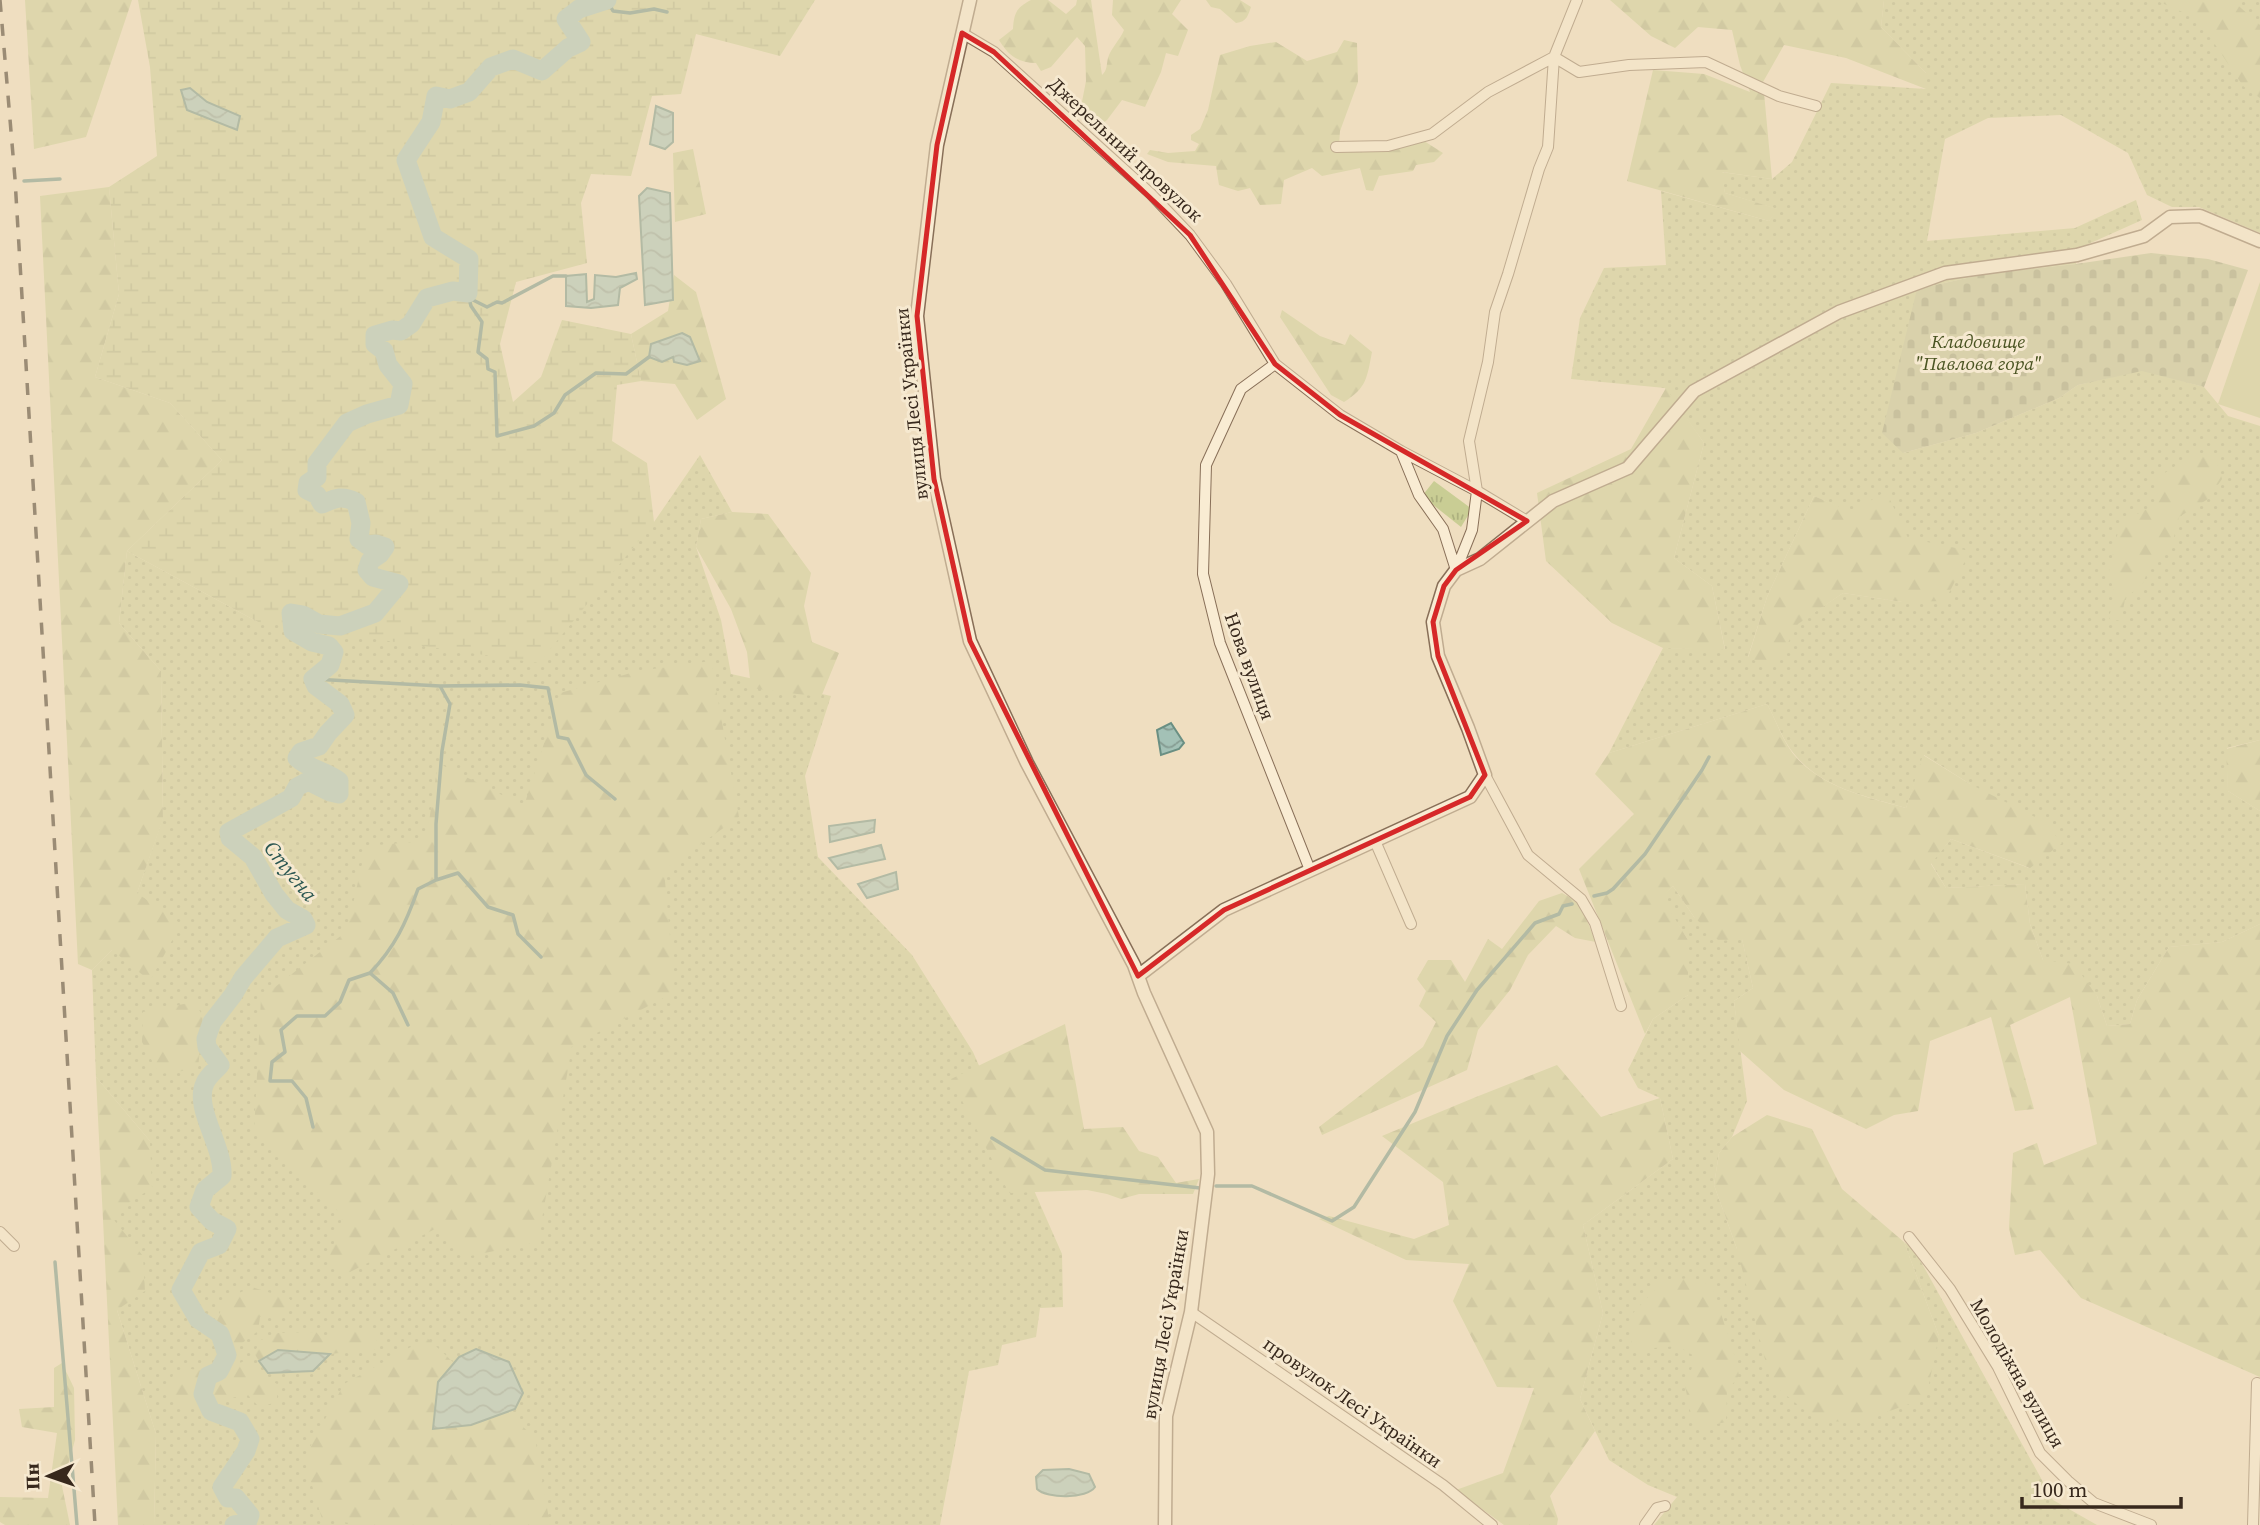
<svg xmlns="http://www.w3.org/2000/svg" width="2260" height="1525" viewBox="0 0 2260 1525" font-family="'Source Serif 4',serif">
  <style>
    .grass { fill: url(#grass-dots); fill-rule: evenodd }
    .forest { fill: url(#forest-firs) }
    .wetland { fill: url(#wetland-marsh) }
    .cemetery { fill: url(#cemetery-stones) }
    .park { fill: url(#park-tufts) }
    .garden { fill: #c9cd94 }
    .water { fill: url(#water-waves); stroke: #6a8f83; stroke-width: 2 }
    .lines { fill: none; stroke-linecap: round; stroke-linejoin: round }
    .stream { stroke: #6a8f83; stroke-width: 3.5 }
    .river { stroke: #a3c1b6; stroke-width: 19 }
    .minor-casing { stroke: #886f58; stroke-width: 12 }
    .tertiary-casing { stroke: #886f58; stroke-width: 15 }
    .minor { stroke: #f9ecd3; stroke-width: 10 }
    .tertiary { stroke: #f9ecd3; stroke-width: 12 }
    .rail { stroke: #37281c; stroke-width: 3.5; stroke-dasharray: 12 12; stroke-linecap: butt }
    .marked { fill: none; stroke: #d62828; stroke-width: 5; stroke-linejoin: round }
    .labels { text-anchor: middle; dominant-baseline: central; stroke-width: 6; stroke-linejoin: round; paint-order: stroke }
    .street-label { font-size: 19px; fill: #37281c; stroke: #f6e9d0 }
    .park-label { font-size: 19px; font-style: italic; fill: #4a5422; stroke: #f6e9d0 }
    .water-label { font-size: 21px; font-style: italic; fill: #2b5752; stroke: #f6e9d0 }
  </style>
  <defs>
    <pattern id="grass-dots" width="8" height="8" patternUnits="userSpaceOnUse" patternTransform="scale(1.75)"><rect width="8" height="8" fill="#c9cd94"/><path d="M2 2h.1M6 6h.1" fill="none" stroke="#adb07f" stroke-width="1.8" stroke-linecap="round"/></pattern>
    <pattern id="forest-firs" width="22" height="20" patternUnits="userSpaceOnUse" patternTransform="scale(1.75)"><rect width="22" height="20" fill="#c9cd94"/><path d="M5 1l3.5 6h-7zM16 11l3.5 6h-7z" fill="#adb07f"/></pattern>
    <pattern id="wetland-marsh" width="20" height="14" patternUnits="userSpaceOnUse" patternTransform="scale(1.75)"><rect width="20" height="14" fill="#c9cd94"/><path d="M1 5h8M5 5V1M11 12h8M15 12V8" fill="none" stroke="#adb07f"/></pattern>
    <pattern id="cemetery-stones" width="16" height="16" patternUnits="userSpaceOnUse" patternTransform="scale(1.75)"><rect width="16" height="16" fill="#bec193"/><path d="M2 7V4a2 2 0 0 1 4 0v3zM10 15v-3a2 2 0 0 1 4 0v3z" fill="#9b9d77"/></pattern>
    <pattern id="park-tufts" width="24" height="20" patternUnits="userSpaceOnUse" patternTransform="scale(1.75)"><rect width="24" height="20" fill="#c9cd94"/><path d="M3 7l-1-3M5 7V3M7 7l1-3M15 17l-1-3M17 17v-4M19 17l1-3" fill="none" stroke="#adb07f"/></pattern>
    <pattern id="water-waves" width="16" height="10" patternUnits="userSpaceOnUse" patternTransform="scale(1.75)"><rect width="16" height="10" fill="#a3c1b6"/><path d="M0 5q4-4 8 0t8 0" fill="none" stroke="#869d93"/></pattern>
  </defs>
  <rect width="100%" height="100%" fill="#efdec0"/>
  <path class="grass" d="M1884 0H2260V233L2199 207H2172L2147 195 2128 153 2061 115 1988 118 1945 139 1927 241 2075 228 2136 200 2142 220 2075 250 2076 264 1985 274 1917 289 1903 453 1976 433 2059 398 2078 385 2142 370 2204 387 2228 416 2260 426V740L2227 748 2228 791 2260 811V924L2222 942 2169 947 2137 1000 2130 1024 2107 1026 2097 996 2043 960 2030 924 2025 884 1946 888 1931 863 1951 839 2029 868 1970 784 1924 755 1906 808C1866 796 1824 789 1796 756 1783 742 1776 720 1767 704L1609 753 1663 648 1725 649 1712 586 1674 558 1704 443 1665 388 1571 379 1580 318 1604 268 1666 265 1661 191 1769 221 1777 209 1725 193 1721 172 1772 179 1792 162 1831 83 1926 89V73L1881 27ZM1814 496 1908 538 1902 602 1843 593 1748 657 1767 597Z
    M700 455 732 512 701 519 696 547 721 620 731 674 831 696 805 776 818 857 912 955 973 1052 1062 1254 1063 1307 1040 1308 1036 1337 1002 1345 998 1365 969 1371 940 1525H154L156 1434 117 1310 110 1215 150 1141 96 1077 92 970 112 950 137 893 163 818 161 671 119 623 127 551 258 622 654 522Z
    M1673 886 1694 917 1742 939 1753 988 1734 1001 1747 1101 1732 1137 1719 1153 1714 1185 1737 1249 1939 1336 1904 1242 1915 1251 2053 1500 2097 1525H1654L1677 1497 1648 1485 1609 1460 1580 1399 1603 1313 1583 1225 1673 1159 1660 1098 1638 1088 1628 1070 1653 1019 1688 995V940L1661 898Z"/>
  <path class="forest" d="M25 0H132L86 137 34 149Z
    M1031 0H1048L1066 14 1076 5 1077 0H1091L1102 75C1108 69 1106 66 1108 58 1111 48 1120 40 1124 30L1112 15 1113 0H1181L1172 14 1188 30 1178 56 1166 53 1161 72 1145 107 1122 100 1107 120 1098 127 1088 122 1081 107 1086 81 1085 46 1077 37 1051 67 1041 71 1036 63C1018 63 1008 55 999 40L1013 29C1014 13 1016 8 1031 0Z
    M1206 0H1240L1251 7C1248 15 1247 22 1236 23L1220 9 1211 7Z
    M1610 0H1884L1881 27 1926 73V89L1846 58 1784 45 1763 82 1772 179 1722 172 1725 193 1778 209 1769 221 1627 181 1653 70 1704 74 1750 92 1740 65 1732 30 1698 27 1675 48 1651 36Z
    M2155 0H2232L2260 25V98L2243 86 2198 19Z
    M1344 40 1357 43 1358 82 1340 131 1339 146 1355 152 1424 141 1443 153 1434 162 1416 165 1413 171 1379 176 1373 191 1366 190 1360 168 1322 176 1312 168 1284 180 1281 204 1260 205 1250 188 1238 191 1219 185 1216 166 1168 162 1147 154 1150 150 1168 153 1195 151 1199 144 1191 140V135L1200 129 1208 110 1220 55 1250 46 1276 42 1307 61 1337 52Z
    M693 149 706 214 675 222 673 153Z
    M109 187 119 294 95 377 170 403 222 460 127 551 119 623 161 671 163 819 137 893 181 924 150 981 112 950 92 970 78 964 40 196Z
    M674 275 696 292 726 399 697 420 675 384 641 381 631 334 668 311Z
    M1282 310 1320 336 1345 345 1350 334 1372 352C1367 377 1367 388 1344 402L1331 395 1280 317Z
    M1666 388 1704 443 1674 558 1712 586 1725 650 1663 648 1612 623 1546 561 1537 493 1631 449Z
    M2195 453 2214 454 2222 479 2208 499 2179 517 2172 545 2152 561 2143 583 2125 599 2121 621 2109 619 2114 593 2109 571 2120 523 2158 503 2157 478Z
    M1886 491 1908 538 1970 551 1945 601 1902 602 1843 593 1798 624 1775 667 1748 658 1767 597 1814 496 1852 512Z
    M732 512 768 514 811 573 804 606 812 642 839 653 821 697 751 688 747 652 731 609 696 547 701 519Z
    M711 661 739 817 664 870 675 992 572 1046 538 1242 465 1257 439 1227 346 1274 329 1258 343 1216 254 1133 261 998 347 931 366 846 426 841 438 763 524 806 560 693 638 671Z
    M1767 704C1776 720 1783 742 1795 756 1823 788 1866 797 1906 808L1923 755 1970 784 2043 821 2062 843 2030 868 1951 839 1931 864 1946 888 2025 884 2030 924 2043 960 2074 964 2097 996 2107 1026 2130 1024 2137 1000 2169 947 2222 942 2260 924V1377L2081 1298 2040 1250 2015 1255 2009 1228 2013 1153 2037 1143 2044 1165 2097 1144 2070 997 2010 1025 2034 1109 2015 1111 1991 1017 1930 1041 1918 1111 1894 1115 1866 1129 1784 1090 1740 1051 1734 1001 1753 988 1742 939 1719 941 1694 917 1673 886 1662 898 1688 940V995L1653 1019 1645 1034 1579 869 1634 814 1595 774 1609 753Z
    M2260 740V811L2228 791 2226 749Z
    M1562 893 1579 902 1596 942 1575 938 1556 926 1528 955 1510 990 1478 1030 1467 1070 1322 1135 1319 1127 1423 1047 1436 1022 1419 1006 1426 991 1417 979 1428 960H1451L1465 982 1488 939 1502 949 1539 901Z
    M194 1002 203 1016 198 1069 159 1074 142 1042 143 1012Z
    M1065 1024 1084 1129 1123 1127 1139 1151 1158 1157 1176 1183 1199 1179 1193 1194H1139L1121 1199 1107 1194 1087 1190 1009 1193 951 1079Z
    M1557 1065 1601 1117 1660 1098 1673 1159 1583 1225 1603 1313 1580 1399 1595 1431 1550 1496 1558 1519 1557 1525H1504L1456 1490 1503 1473 1534 1388 1497 1387 1453 1301 1469 1264 1406 1260 1319 1219 1329 1216 1414 1239 1449 1225 1443 1182 1382 1136 1476 1097Z
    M96 1077 150 1141 152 1188 110 1215 143 1256 145 1291 117 1310 156 1434 154 1525H118Z
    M1767 1115 1812 1129 1842 1189 1904 1242 1939 1336 1926 1398 1859 1422 1818 1421 1771 1383 1737 1249 1714 1185 1719 1153 1732 1137Z
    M1694 1278 1712 1286 1736 1360 1739 1376 1727 1391 1726 1422 1694 1429 1685 1386 1696 1357 1677 1346 1631 1350 1633 1313 1664 1280Z
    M252 1287 290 1299 285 1316 260 1317 258 1331 237 1347 216 1324 224 1300Z
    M372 1327 379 1349 330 1354 278 1351 259 1361 254 1353 261 1340 278 1333 316 1332 325 1341 340 1330Z
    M427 1338 535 1438 550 1525H363L322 1519 304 1458 344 1384Z
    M250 1358 264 1376 277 1384V1402L259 1407 248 1395 213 1401 211 1384 230 1368Z
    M62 1363 74 1388 75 1440 62 1486 70 1525H5L0 1522V1497L48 1498 57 1433 22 1427 19 1409 54 1407V1368Z
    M191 1369 203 1371 199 1396 182 1409 168 1391 173 1375Z"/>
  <path class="wetland" d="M138 0H815L780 56 696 34 681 94 652 96 631 176 591 174 581 203 587 263 516 282 500 344 513 402 541 377 562 320 631 334 641 381 617 385 612 441 647 463 654 522 539 663 258 622 127 551 222 460 170 403 95 377 119 294 109 187 157 156 150 67Z"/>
  <path class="cemetery" d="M2151 253 2208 259 2248 270 2204 387 2142 371 2078 385 2059 398 1976 433 1903 453 1882 433 1917 289 1985 274 2076 264Z"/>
  <path class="park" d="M1434 481 1472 509 1461 527 1422 496Z"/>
  <path class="garden" d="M2260 282V418L2218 404Z"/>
  <path class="water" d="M190 88 207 102 240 116 237 130 187 110 181 90Z
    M656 106 673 113V142L665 149 650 144Z
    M647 188 670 193 673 300 645 305 639 196Z
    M636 273 637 279 620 288 618 305 591 308 566 306V276L586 274 587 302 594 299 595 275 616 277Z
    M682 333 690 337 700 361 687 365 674 362 673 357 662 362 649 357 651 344Z
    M1171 723 1184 743 1179 749 1161 755 1157 730Z
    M875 820 874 832 830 842 829 826Z
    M881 845 885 859 838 869 829 858Z
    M896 872 898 889 867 898 858 884Z
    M476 1349 509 1362 523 1393 515 1409 471 1425 433 1429 438 1382 459 1357Z
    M278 1350 330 1354 313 1371 268 1373 259 1361Z
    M1069 1469 1089 1474 1095 1487C1087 1499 1047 1499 1037 1489L1036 1477 1043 1470Z"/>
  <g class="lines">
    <path class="stream" d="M607 0 613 11 630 13 654 9 667 12
      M24 181 60 179
      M468 293 469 298 487 307 497 302 502 303 553 276H566
      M469 298 471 306 482 322 478 352 487 359 488 369 495 372 497 436 534 426 554 413 565 395 596 373 626 374 649 357
      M313 679 440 686 450 704 442 751 436 824V880L418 889C406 923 395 947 370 973L393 993 408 1025
      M440 686 520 685 548 688 558 737 568 739 586 775 615 799
      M436 880 458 873 488 907 513 915 518 934 541 957
      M1594 896 1607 893 1613 889 1645 854 1702 770 1709 757
      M313 1127 306 1098 292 1081H270L272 1062 285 1052 281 1030 297 1016H325L340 1002 349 980 370 973
      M992 1138 1045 1170 1200 1188
      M1216 1186H1252L1332 1221 1354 1207 1415 1112 1447 1036 1477 990 1535 923 1559 914 1563 906 1572 904
      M55 1262 77 1525"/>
    <path class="river" d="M234 1525 247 1523 250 1515 236 1498H228L222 1487 246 1451 250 1439 240 1422 211 1411 203 1394 208 1376 219 1371 227 1355 220 1334 198 1319 181 1290 201 1252 219 1245 227 1229 212 1221 199 1207 205 1190 222 1176C224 1146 193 1108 205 1083 208 1076 216 1070 220 1065L207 1047 206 1039 212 1022 233 995 243 978 277 938 306 925 303 919 287 910 274 894 253 857 230 838 229 832 291 798 297 787 308 781 330 792 339 794V781C326 771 309 769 297 758L301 752 319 746 328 733 345 715 340 704 316 686 313 679 330 665 334 652 329 646 312 642 293 631 291 613 303 615 319 624 340 626 375 613 399 584 373 577 367 570 370 561 380 554 385 547 376 544 367 545 359 539 361 523 356 502C342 495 336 498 322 504L317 495 307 490 308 483 317 477V463L347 423 367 414 399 405 403 384 388 365 384 351 375 344V335L392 330 401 331 411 324 427 298 453 291 468 293 469 259 433 237 406 160 431 122 436 96 450 99 469 92 491 67 513 59 542 71 568 48 581 42 566 19 579 9 607 0"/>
    <g class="minor-casing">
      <path id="minor" d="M962 33 994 52 1151 194 1190 235 1226 284 1275 364 1340 415 1401 451 1419 495 1443 529 1456 570
        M1554 57 1579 72 1629 65 1706 62 1779 96 1816 106
        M1336 147 1388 146 1432 134 1488 92 1554 57
        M1275 364 1241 389 1206 465 1203 574 1220 643 1310 870
        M1401 451 1477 491 1472 530 1456 570
        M1527 521 1477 491 1469 441 1488 362 1495 312 1508 274 1539 169 1548 147 1554 57 1577 0
        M1485 775 1528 855 1581 899 1595 923 1621 1006
        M1375 841 1411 924
        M0 1232 14 1246
        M1909 1237 1950 1289 1998 1367 2040 1453 2068 1481 2094 1503 2151 1525
        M1191 1312 1443 1485 1492 1525
        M1645 1525 1657 1508 1665 1506
        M2253 1525 2257 1383 2260 1384"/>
    </g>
    <g class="tertiary-casing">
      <path id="tertiary" d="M970 0 937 145 917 316 934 479 970 641 1027 763 1134 965 1144 993 1207 1132 1208 1174 1191 1312 1166 1416 1165 1525
        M1138 976 1224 910 1470 797 1485 775 1468 728 1438 656 1433 622 1444 586 1456 570 1480 559 1553 501 1628 468 1694 391 1839 312 1945 273 2077 255 2144 236 2170 217 2200 216 2260 241"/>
    </g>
    <use href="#minor" class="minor"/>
    <use href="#tertiary" class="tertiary"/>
    <path class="rail" d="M0 0 15 179 95 1525"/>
  </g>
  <path d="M0 0H2260V1525H0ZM962 33 994 52 1190 235 1275 364 1340 415 1527 521 1456 570 1444 586 1433 622 1438 656 1485 775 1470 797 1224 910 1138 976 970 641 934 479 917 316 937 145Z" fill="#efdec0" fill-opacity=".55" fill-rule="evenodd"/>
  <path class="marked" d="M962 33 994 52 1190 235 1275 364 1340 415 1527 521 1456 570 1444 586 1433 622 1438 656 1485 775 1470 797 1224 910 1138 976 970 641 934 479 917 316 937 145Z"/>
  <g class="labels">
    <g class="street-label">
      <text transform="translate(1126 149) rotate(43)">Джерельний провулок</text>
      <text transform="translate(911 404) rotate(-96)">вулиця Лесі Українки</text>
      <text transform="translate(1250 666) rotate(70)">Нова вулиця</text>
      <text transform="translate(1165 1324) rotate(-80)">вулиця Лесі Українки</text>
      <text transform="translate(2018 1373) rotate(60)">Молодіжна вулиця</text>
      <text transform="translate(1353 1402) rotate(35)">провулок Лесі Українки</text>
    </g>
    <g class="park-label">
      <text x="1978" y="341">Кладовище<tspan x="1978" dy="22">"Павлова гора"</tspan></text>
    </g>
    <g class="water-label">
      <text transform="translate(291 871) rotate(51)">Стугна</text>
    </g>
  </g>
  <g transform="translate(49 1476) rotate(268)" stroke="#f6e9d0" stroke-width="5" paint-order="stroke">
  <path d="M0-5L12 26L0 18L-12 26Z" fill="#37281c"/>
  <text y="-10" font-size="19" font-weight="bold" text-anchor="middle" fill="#37281c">Пн</text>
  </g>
  <path d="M2022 1497v10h159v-10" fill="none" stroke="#37281c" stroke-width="3.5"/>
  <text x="2032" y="1497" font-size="21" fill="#37281c" stroke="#f6e9d0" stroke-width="5" paint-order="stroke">100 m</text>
</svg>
